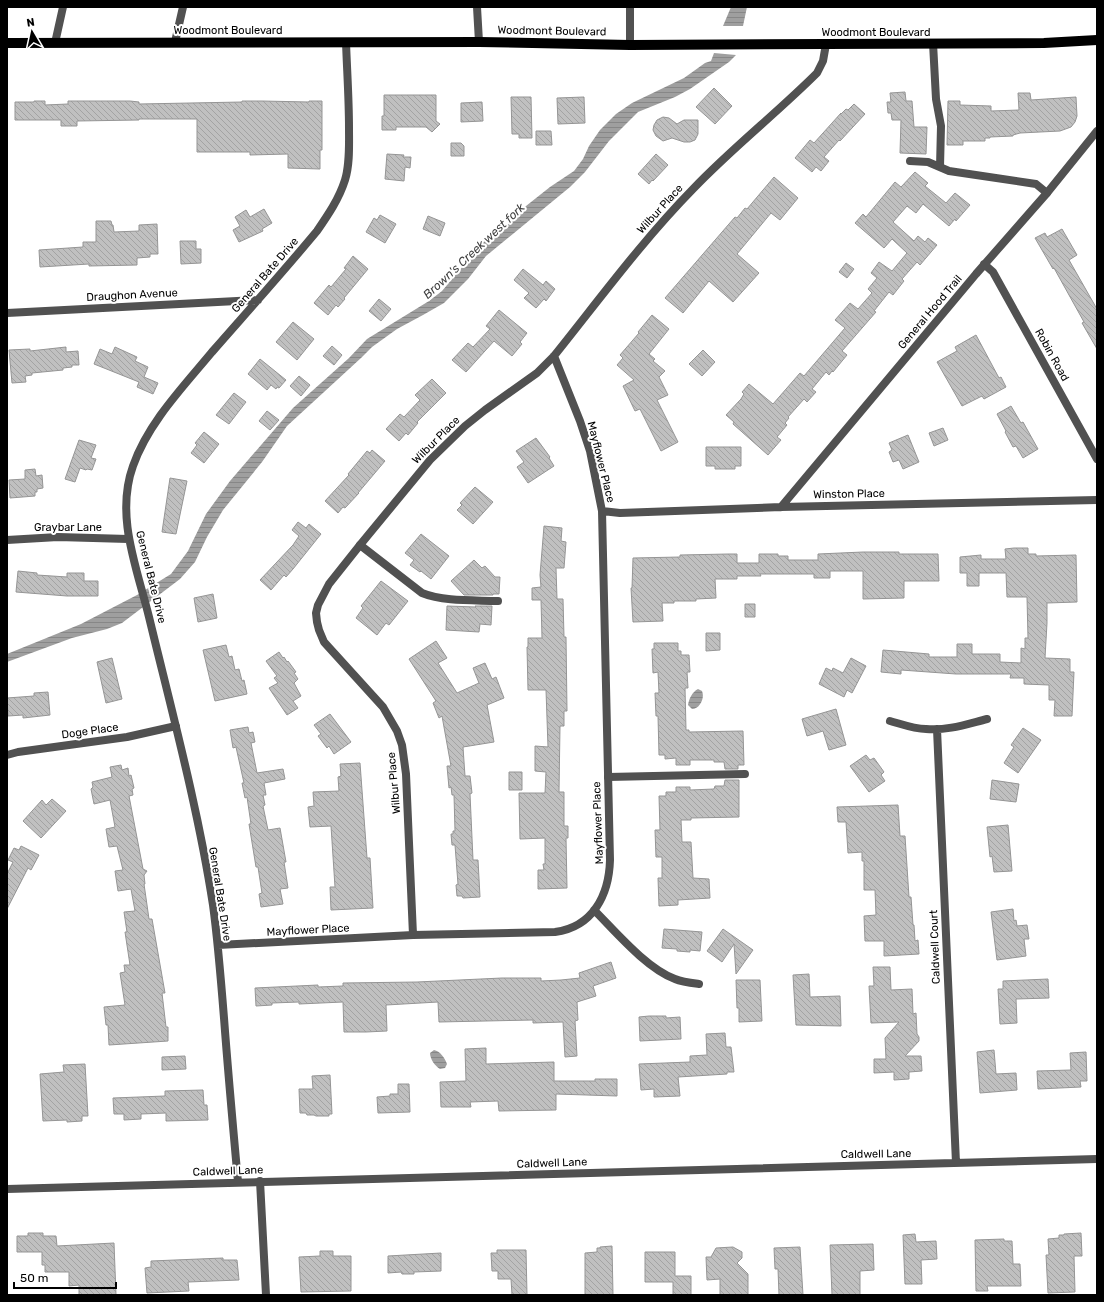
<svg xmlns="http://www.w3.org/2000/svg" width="1104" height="1302" viewBox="0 0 1104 1302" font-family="Rubik,sans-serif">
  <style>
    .water { fill: url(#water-rules) }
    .building { fill: url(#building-back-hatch); stroke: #959595 }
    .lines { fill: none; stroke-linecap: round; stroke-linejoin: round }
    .lane { stroke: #515151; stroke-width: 8 }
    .street { stroke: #515151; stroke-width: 8 }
    .primary { stroke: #000; stroke-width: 10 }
    .labels { text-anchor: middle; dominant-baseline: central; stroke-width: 4; stroke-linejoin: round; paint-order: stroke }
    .street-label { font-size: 11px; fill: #000; stroke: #fff }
    .water-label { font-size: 12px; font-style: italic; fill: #404040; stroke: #fff }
  </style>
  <defs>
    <pattern id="water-rules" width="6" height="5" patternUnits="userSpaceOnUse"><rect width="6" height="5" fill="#9f9f9f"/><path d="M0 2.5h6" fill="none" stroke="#878787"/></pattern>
    <pattern id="building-back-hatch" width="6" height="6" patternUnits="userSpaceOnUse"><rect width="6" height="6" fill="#c0c0c0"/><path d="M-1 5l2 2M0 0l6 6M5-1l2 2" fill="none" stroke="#a3a3a3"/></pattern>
  </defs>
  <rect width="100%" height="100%" fill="#fff"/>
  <path class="water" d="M731 7H747L743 26H723Z
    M714 53 736 55 729 62 690 89 675 97 638 112 609 141 585 172 570 187 486 256 468 279 444 303 423 315 397 329 372 347 361 358 287 426 262 462 223 510 207 537 195 562 180 579 122 623 107 629 72 638 7 662V654L81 624 137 595 171 574 188 551 206 514 230 481 293 408 349 358 367 339 429 301 442 291 485 240 504 228 526 206 550 187 574 171 583 159 589 146 600 130 616 114 632 103 684 78 705 63 711 61Z
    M698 689 702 691C705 698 700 709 692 709L688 705C689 699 692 692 698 689Z
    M434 1050C440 1051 445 1058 447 1064L445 1068 440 1069C435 1066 430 1059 430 1053Z"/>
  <path class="building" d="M714 88 732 106 715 124 696 107Z
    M905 92 906 101H912L914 127H927L926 154 900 153 901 120H892L891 113H888L887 102H891L890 93Z
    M1018 93H1030L1031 100 1076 97 1077 116 1075 122 1071 127 1060 131 1020 133 1013 135V136L990 137V138H985V141H963V145H947L948 101H960V105L991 106V111L1019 110Z
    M384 95H436V121L440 124 432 132 426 127H396V130H382V116H384Z
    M511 97H531L532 138H519V134H512Z
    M584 97 585 123 558 124 557 98Z
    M34 101H45V105L68 104V101H130L139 102V104L242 102V101H262L309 102V101H322V150H320V169L288 168V154L250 155V152H197V119H139V120L77 121V126H61V120H15V102H34Z
    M482 102 483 121 461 122V103Z
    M854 104 865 114 840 141 839 140 824 157 829 161 821 171 816 167 812 172 795 158 810 140 814 143 841 113V114L846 109 848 110Z
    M663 117 669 118 677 124 684 120H698V134L695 140 690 142H684L672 138 663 141 656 136 653 130 654 125 657 120Z
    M536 131H551L552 145H536Z
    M451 143H461L464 146V156H451Z
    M387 154 404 155 403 157H411L410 168 405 167 404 181 385 179Z
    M656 154 668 165 653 181 652 180 649 184 638 174Z
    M915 172 928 183 925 186 946 203 955 193 970 205 956 221 955 219 949 226 923 204 916 213 907 206 893 222 914 241 918 236 925 242 928 238 937 245 920 265 917 262 902 279 904 281 893 295 889 292 874 311 876 312 842 351 847 355 833 372 832 371 829 375 826 372 812 389 816 392 807 402 804 399 788 417 789 418 785 423 787 425 777 437 781 440 768 455 733 424 734 422 726 415 741 399 744 394 742 392 749 384 773 404 800 373 804 376 845 328 835 320 850 303 858 309 872 293 868 289 877 278 871 273 879 262 892 271 907 253 892 239 884 248 855 223 863 214 866 217 895 182 901 187Z
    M774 177 798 198 780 220 771 213 737 254 759 273 733 302 709 281 683 313 665 298 735 217 737 218 745 208 747 209Z
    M264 209 272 223 262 229 263 231 239 242 233 230 240 226 235 217 246 210 250 217Z
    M380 215 396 224 385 243 366 232 374 218 377 220Z
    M428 216 445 223 440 236 423 229Z
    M96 221H111L112 225H113L114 232 139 231V225L157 224 158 254H150V257L137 258V265L89 266V264L40 267 39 250 83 247V242H96Z
    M1062 229 1077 255 1069 260 1097 309V349L1082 323 1084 322 1054 268 1053 269 1035 238 1045 233 1047 237Z
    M180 241H196V249H201V263L181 264Z
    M353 256 368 269 344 298 345 299 338 307 336 305 328 315 314 303 329 285 331 287 346 269 344 268Z
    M846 263 854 269 847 278 839 272Z
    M523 269 543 285 546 281 555 289 546 301 544 299 536 308 524 298 529 293 514 280Z
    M379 299 391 309 381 321 369 311Z
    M499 310 527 333 520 342 522 344 512 356 494 341 466 372 452 360 468 343 473 347 490 329 486 326Z
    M652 315 669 329 649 354 655 359 653 361 665 371 659 377 668 395 657 400 678 442 661 451 640 409 635 411 623 386 634 380 617 365 623 358 620 355 639 333 638 332Z
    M293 322 314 339 297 360 276 342Z
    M976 335 999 378 1001 377 1006 387 984 399 982 396 962 406 937 362 957 351 955 347Z
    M332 346 342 355 334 365 323 356Z
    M66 347V352L78 351 79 365H72V367L63 368V370L32 373V375L25 376 26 382 12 383 9 350 30 349V351Z
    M115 347 137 357 135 361 148 367 144 377 158 383 153 394 137 387 139 382 94 364 100 349 112 354Z
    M703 350 715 362 702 376 689 364Z
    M260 359 286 380 279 388 277 387 276 389 271 385 267 390 248 374Z
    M299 376 310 385 301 396 290 386Z
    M432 379 446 393 417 422 418 423 408 435 406 433 399 441 386 429 400 414 404 417 420 400 415 395Z
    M234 393 246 402 229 424 216 415Z
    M1011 406 1021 423 1023 422 1038 449 1023 458 1016 446 1013 447 1005 432 1006 431 997 414Z
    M267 411 279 420 270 430 259 421Z
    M943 428 948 440 934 446 929 433Z
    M204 432 219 444 204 463 191 453 197 445 195 443Z
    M908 435 919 462 903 469 899 460 893 462 889 452 892 450 889 443Z
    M536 438 550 457 549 458 554 466 528 483 517 467 524 462 516 451Z
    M79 440 96 445 91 458 96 459 92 470 87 469 86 470 80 468 75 482 65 479Z
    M706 447H741V466H735V469H715V466H706Z
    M372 450 385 461 358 493H359L345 508 343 507 338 513 325 501 349 475 348 474 367 451 370 453Z
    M35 469 36 476 42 475 43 488 37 489V492H35V496L10 498 9 480 25 479V470Z
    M170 478 187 481 176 534 162 532Z
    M475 487 493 502 473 524 457 510 462 505 460 503Z
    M298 522 306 528 309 524 321 534 293 569 286 577 284 575 271 590 260 580 293 545 299 536 292 530Z
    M544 526 562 528 561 541 566 542 564 568H556L557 599H563L564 637H566L567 711H564V726H560L559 792H564V826H568V838H566L567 888 538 889V870H544L543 864H545V838L520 839 519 793H545L546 772 535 771V746L548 747 546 690H528L527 647H528V638H542L541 600H532V588L541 587 540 575Z
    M421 534 449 556 431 579 421 571 420 572 410 565 414 560 405 553Z
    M1014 548H1028V554H1036V556L1076 555 1077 602 1047 603V623L1045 658 1070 659V672H1074L1072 716H1054L1055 700H1049V685L1024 684V678H1010L1011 674H956L901 670V674L881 672 883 650 929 654V657H957V644H972V654H1000V662L1021 663V648L1025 649V638H1028L1027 597H1007L1006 573H979V586H967V573H960V557L981 555V559H1006L1005 549Z
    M863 552H899V554H938L939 581H904V598L863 599V571H830V578H814V574H760L761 576H737V579H715L716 598 696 599V601H674V603H662L663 621 633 622 631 588H632L633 558 680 557V555L728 554H737V563H759V554H778V556H788V560H818V554Z
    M474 560 482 568 485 566 495 577H500L499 594H493V595H464L451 581Z
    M18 571 37 573V575L67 577V573H84V581H98V596H67L16 592Z
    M381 581 408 601 389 625 386 623 377 635 356 618 363 608 361 606Z
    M213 594 217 618 198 622 194 598Z
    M745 604H755V617H745Z
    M447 606 476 607 475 606H492L491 625 480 624 479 632 446 630Z
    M706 633H720V650L706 651Z
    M436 641 447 658 438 663 457 693 479 683 473 668 485 663 492 679 496 677 504 698 487 705 494 742 463 747 465 776H470L472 793 470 794 473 860H478L480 897 463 898 462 896H457L456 885 458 884 455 845H452L451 834H453V831H455L454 795H452L451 787 449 788 447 766H451L442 716 439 718 433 703 436 701 409 659Z
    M654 643H678V651H681V655H689L690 672H687L688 688H685L686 730H689V732L743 731 744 765H738V769H725L724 762H714V760H690V765H676V758L665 759V755H659L658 716H656L655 693H659L658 672 653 673 652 649H654Z
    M226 645 229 657 232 656 235 670 239 669 242 681 244 680 247 694 215 701 203 650Z
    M279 652 283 658 284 657 287 662 288 661 296 672 294 673 298 679 294 683 301 696 293 701 298 708 287 715 269 688 278 683 274 678 277 676 266 661Z
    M112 658 122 699 106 703 97 662Z
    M851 658 866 666 852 693 847 690 844 697 819 684 826 668 832 671 833 668 843 673Z
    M48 692 50 715 23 718V715L8 716 7 698 34 696V693Z
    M836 709 846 745 829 750 823 731 807 736 802 719Z
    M330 714 351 742 334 754 329 746 327 748 318 736 321 734 314 725Z
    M248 727 249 733 253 732 255 742 251 743 257 773 283 769 285 779 264 783 266 795H263L265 805 263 806 268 830 280 828 286 862H284L288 888 280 889 283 904 261 907 259 894 262 893 258 867H256L249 824H251L247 797 245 798 242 783H244L236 747 233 748 230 730Z
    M1023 728 1041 740 1018 773 1004 763 1014 747 1011 745Z
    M866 755 870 760 874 758 884 772 881 775 885 781 869 792 850 766Z
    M360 763 367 858H370L373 908 331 910 330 887H335L331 826 310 827 308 807 314 806 313 792 339 791 338 777 341 776 340 764Z
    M121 765 122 770 128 768 129 776 131 775 134 788 132 789 133 795 129 796 143 869 147 871 144 875 145 884H144L149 919H152L165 993H162L166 1027H168V1041L109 1045 108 1025H106L104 1007 125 1005 120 973 125 972 124 965H130L125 932H127L124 912 135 911 131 889 118 891 115 871 123 870 117 846 109 847 106 829 115 827 110 800 94 804 91 789 93 787 92 782 112 777 110 767Z
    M509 772H522V790H509Z
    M725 780H739V817L691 818V820H681L682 842H691L693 878 709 879 710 898 678 900V905L659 906 658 878H662V857H656L655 830H660L659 796H666V792H676V787H690V790L714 789 715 786H724Z
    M992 780 1019 784 1016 802 990 799Z
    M52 799 66 811 41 838 23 821 42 800 46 805Z
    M898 805 900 836H905L909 897H911L913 925H914L915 941 918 940 919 954 884 956V941H865L864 916 876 915 875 890H864V861H862V852L848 853 846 822H838L837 807Z
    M1008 825 1012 871 994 872 992 856 990 857 987 827Z
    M21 846 39 855 31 870 28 868 7 909V874L13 862 8 860 14 848 19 850Z
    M1013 909 1014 921 1016 920 1017 926 1027 925 1029 939H1024L1026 956 997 960 991 912Z
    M664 929 702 932 700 951 690 950V952L677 951V949L662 948Z
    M723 929 753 950 736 974 734 944 722 962 707 951Z
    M611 962 616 978 593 986 596 996 577 1002 578 1020 575 1021 577 1056 565 1057 563 1022 533 1023V1020L439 1022 438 1002 386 1005 387 1031 366 1032H344L343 1002 299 1004V1002L272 1003V1005L256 1006 255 988 318 985V987L343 986V983L417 982 502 978H541V981L561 980 580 978 579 973Z
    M873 967H890L891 990 912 989 913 1014 916 1013 917 1034 919 1037V1041L905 1056H921L922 1071 909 1072V1079L894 1080V1072L874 1073V1059H886L885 1038 899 1022 871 1023 869 986H874Z
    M809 974 810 997 840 996 841 1026 796 1025 793 975Z
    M1048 979 1049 998 1016 999 1017 1023 1000 1024 998 989H1003V981Z
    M736 980H760L762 1021 739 1022V1008H737Z
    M649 1016H666V1018L680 1017 681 1039 640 1041 639 1017Z
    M725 1033 726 1047H731L734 1072H727V1074L678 1077 680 1096 654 1097V1089L641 1090 639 1064 690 1062V1056L707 1055 706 1034Z
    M486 1048V1064L554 1062V1081H595V1079H617V1096L556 1094V1110L499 1111 498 1101 470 1102 471 1107H441L440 1082 466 1081 465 1049Z
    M994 1050 996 1074 1016 1073 1017 1090 980 1093 977 1052Z
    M1086 1052 1087 1081H1080L1081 1087 1038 1089 1037 1071 1071 1070 1070 1053Z
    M185 1056 186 1069 162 1070V1057Z
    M85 1064 88 1116H82V1121L67 1122V1120L43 1121 40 1074 64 1072 63 1065Z
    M330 1075 332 1114H329V1116H316L314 1115H307L306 1113H300L299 1089H313L312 1076Z
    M398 1084H409L410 1112 378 1113 377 1097 390 1096V1094H398Z
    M203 1090 204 1105H207L208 1120 166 1121V1113L141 1114V1119L124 1120V1114H114L113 1098 165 1096V1091Z
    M28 1233H43V1236H56L57 1246 114 1243 116 1295H79V1285L69 1286V1272H45V1265H42V1252H17V1236H28Z
    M1081 1233 1082 1256H1074L1075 1292 1048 1293 1046 1255H1049L1048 1239 1059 1238V1235H1064V1234Z
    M915 1234 916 1242 936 1241 937 1259 921 1260 922 1284H905L903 1235Z
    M1004 1239V1241H1012L1013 1264H1020L1021 1286H987L988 1291H976L975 1240Z
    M873 1244 874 1270 860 1271V1295H832L830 1245Z
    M612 1246 613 1295H585V1253L597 1252V1248H600V1247Z
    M733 1247 742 1252V1258L737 1263 748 1274V1295H720V1279L707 1280 706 1257H711L716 1248Z
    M800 1247 803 1295H779L778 1269H775L774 1248Z
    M497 1250H526L527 1295H512L511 1279H498V1271H492L491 1253H497Z
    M320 1251H333V1256H351V1291L301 1292 299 1257 320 1256Z
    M645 1252H675V1276H691V1295H673V1282H645Z
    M441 1253V1271L414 1272V1274H402L401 1272 388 1273V1256Z
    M223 1258V1260H237L239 1280 188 1282 189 1291 147 1293 145 1268 151 1267V1261Z"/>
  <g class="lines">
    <path class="lane" d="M477 7 479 42
      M175 42 183 7
      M55 43 63 7
      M933 43 936 99 941 126 940 167
      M910 161 928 162 949 171 1036 184 1047 193
      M360 545 422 593C444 602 474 600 498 601
      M608 777 745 774"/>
    <path class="street" d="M630 7V45
      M984 264 993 272 1097 459
      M7 313 258 300
      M781 507 976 274 1047 193 1097 131
      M602 511 620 513 781 507 1097 500
      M7 540 58 537 128 539
      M890 721C901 724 914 729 926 729 947 731 967 724 987 719
      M937 729 956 1163
      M7 755 18 752 127 737 176 726
      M594 910C616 932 646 968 675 979 682 982 691 983 699 984
      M413 935 406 774 402 745 397 731 383 707 324 642 319 630 317 622 316 613 318 605 329 584 360 545 430 460 465 426 485 410 537 373 554 356C599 300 642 241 693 189 732 148 777 113 817 73L823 61 826 44
      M218 945 413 935 555 932C593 927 609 895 610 860L602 511 590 451 580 421 554 356
      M260 1181 266 1295
      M238 1182C233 1127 228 1072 224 1018 221 980 218 942 213 905 198 808 172 712 149 617 137 568 115 516 133 466 148 423 183 387 212 352 247 312 283 272 317 231 328 215 339 199 345 180 350 164 349 145 349 128 349 99 347 71 346 42
      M7 1189 1097 1159"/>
    <path class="primary" d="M7 43 479 42 630 45 1044 43 1097 40"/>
  </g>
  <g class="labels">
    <g class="street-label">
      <text x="228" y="30">Woodmont Boulevard</text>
      <text transform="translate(552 31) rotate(1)">Woodmont Boulevard</text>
      <text x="876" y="32">Woodmont Boulevard</text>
      <text transform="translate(660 209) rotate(-48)">Wilbur Place</text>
      <text transform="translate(265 275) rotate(-49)">General Bate Drive</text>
      <text transform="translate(132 295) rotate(-3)">Draughon Avenue</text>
      <text transform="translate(930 312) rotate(-50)">General Hood Trail</text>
      <text transform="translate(1052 355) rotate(61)">Robin Road</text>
      <text transform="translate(436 440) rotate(-45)">Wilbur Place</text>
      <text transform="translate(601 462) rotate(76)">Mayflower Place</text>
      <text transform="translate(849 494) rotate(-1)">Winston Place</text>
      <text x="68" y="527">Graybar Lane</text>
      <text transform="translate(151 577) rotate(76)">General Bate Drive</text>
      <text transform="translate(90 731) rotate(-8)">Doge Place</text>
      <text transform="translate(394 783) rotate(-95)">Wilbur Place</text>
      <text transform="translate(598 823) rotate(-92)">Mayflower Place</text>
      <text transform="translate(220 894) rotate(81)">General Bate Drive</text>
      <text transform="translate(308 930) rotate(-3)">Mayflower Place</text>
      <text transform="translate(935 947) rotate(-92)">Caldwell Court</text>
      <text transform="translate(876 1154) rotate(-1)">Caldwell Lane</text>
      <text transform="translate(552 1163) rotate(-2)">Caldwell Lane</text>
      <text transform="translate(228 1171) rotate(-2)">Caldwell Lane</text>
    </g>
    <g class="water-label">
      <text transform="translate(474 251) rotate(-43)">Brown's Creek west fork</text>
    </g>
  </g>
  <rect width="1104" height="1302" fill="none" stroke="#000000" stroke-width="16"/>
  <g transform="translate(32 32) rotate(351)" stroke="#ffffff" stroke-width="3" paint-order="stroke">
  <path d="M0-3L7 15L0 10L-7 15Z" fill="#000000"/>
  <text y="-6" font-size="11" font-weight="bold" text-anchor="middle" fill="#000000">N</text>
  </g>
  <path d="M14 1282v6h102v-6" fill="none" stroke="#000000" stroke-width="2"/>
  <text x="20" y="1282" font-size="12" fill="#000000" stroke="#ffffff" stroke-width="3" paint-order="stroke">50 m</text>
</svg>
